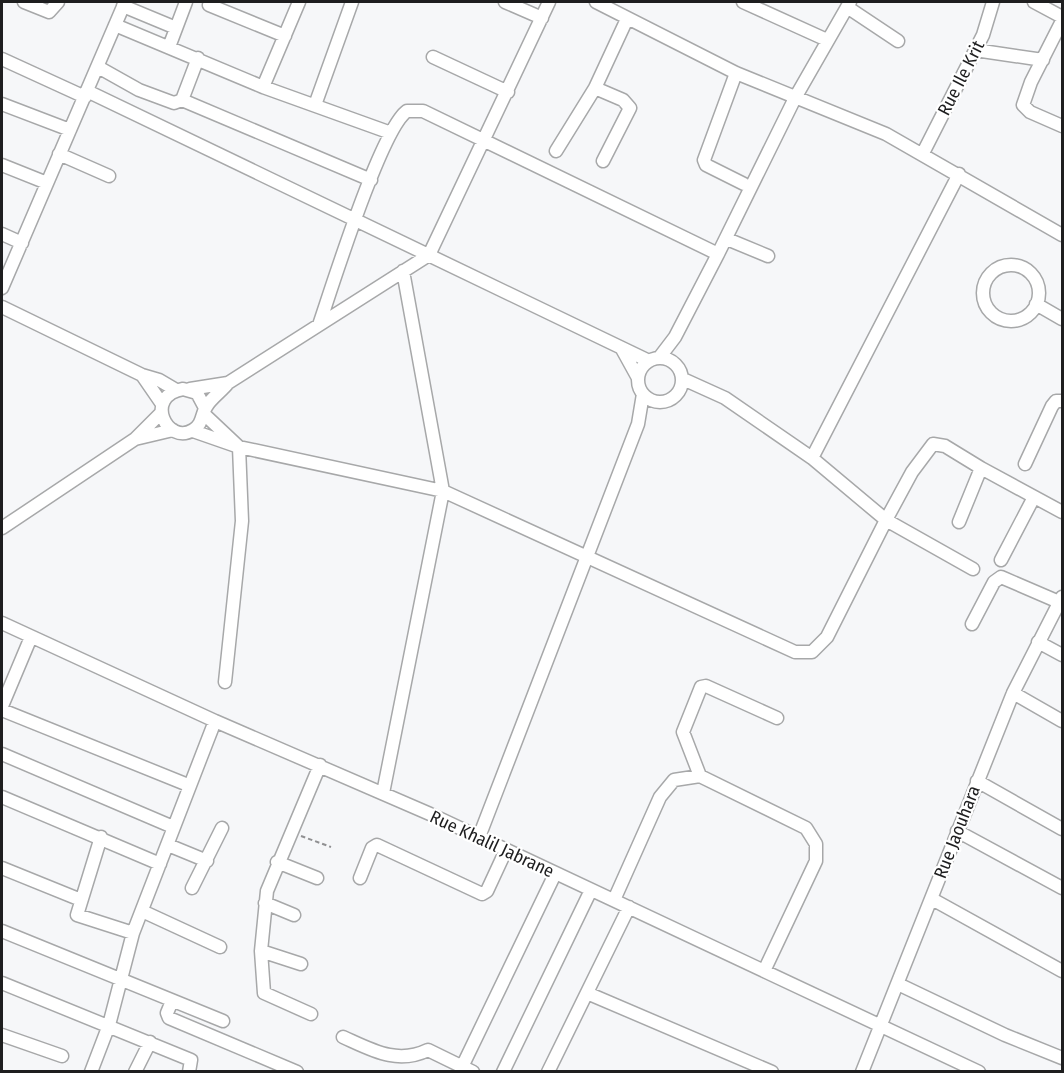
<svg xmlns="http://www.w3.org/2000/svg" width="1064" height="1073" viewBox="0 0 1064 1073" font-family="'Fira Sans Condensed',sans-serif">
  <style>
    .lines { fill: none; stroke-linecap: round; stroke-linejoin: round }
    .minor-casing { stroke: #a7a8a9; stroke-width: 15 }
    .path { stroke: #909092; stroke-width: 2; stroke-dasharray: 4.5 3; stroke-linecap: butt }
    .minor { stroke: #fff; stroke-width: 12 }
    .labels { text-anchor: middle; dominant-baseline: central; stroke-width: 4.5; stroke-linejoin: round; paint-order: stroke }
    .street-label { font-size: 18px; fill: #1e1e1f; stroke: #fff }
  </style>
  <rect width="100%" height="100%" fill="#f6f7f9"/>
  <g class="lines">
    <g class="minor-casing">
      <path id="minor" d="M24 2 49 12 58 2
        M505 2 542 18
        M596 2 736 73 886 134 1062 235
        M743 2 827 40
        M1034 2 1062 17
        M209 5 285 36
        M123 6 176 28
        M847 7 898 41
        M1062 21 1031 82 1023 105 1030 112 1062 126
        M115 25 263 87 391 133
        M169 47 186 2
        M975 50 1043 60
        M433 57 508 92
        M2 59 85 97
        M98 67 139 90 174 103 182 100 198 58
        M736 73 704 160 706 165 744 184
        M263 87 299 2
        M595 88 623 100 630 108 603 161
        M87 91 649 361
        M182 100 371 180
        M2 104 70 130
        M315 105 352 2
        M556 151 595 88 627 19
        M923 153 983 35 993 2
        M59 154 109 176
        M2 165 47 183
        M2 234 22 243
        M727 239 768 256
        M983 293a28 28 0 1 1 56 0a28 28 0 1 1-56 0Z
        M2 288 125 2
        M1036 304 1062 319
        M2 307 142 375 159 380 176 390
        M319 325C332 287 381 129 407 111H423L718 254 795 98 850 2
        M622 349 638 378
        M659 358 675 337 718 254
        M638 380a22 22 0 1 1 44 0a22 22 0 1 1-44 0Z
        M142 375 162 404
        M190 389 228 383
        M205 408 197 393 183 389C143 396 167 446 193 430 203 424 201 415 206 407 211 398 222 391 228 383L429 255 549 2
        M205 415 239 447 242 521 225 682
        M193 431 239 447 443 491 795 652H812L827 637 886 520 812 458 725 398 683 379
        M135 439 173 430
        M812 458 959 174
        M1025 464 1052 406 1056 401H1062
        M959 522 981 468
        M2 528 135 439 161 413
        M1001 560 1034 497
        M973 569 886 520 912 472 933 444 945 446 981 468 1062 512
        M2 623 215 721 430 814 979 1072
        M972 624 994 582 1001 577 1059 602
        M1038 642 1062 655
        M1013 693 1062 721
        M2 706 31 637
        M2 710 188 785
        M2 754 173 827
        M700 776 683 732 701 687 706 686 777 718
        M977 781 1062 829
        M383 793 443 491 403 271
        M2 797 160 864
        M957 831 1062 888
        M101 837 77 915 133 933
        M479 837 638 424 643 394
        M168 845 207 861
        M277 862 317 878
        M2 868 81 900
        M360 878 372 848 377 845 482 894 487 891 506 850
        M192 888 222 828
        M932 899 1062 971
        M614 900 660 797 674 780 700 776 806 828 816 844V861L764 971
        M265 903 294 915
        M142 911 220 947
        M2 931 223 1021
        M261 951 301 964
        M2 983 191 1060 189 1072
        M898 984 1005 1035 1062 1058
        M587 993 772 1072
        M172 1001 167 1013 169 1018 297 1072
        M311 1014 264 993 261 951 267 891 320 765
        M2 1035 62 1056
        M343 1037C372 1050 397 1065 428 1050L473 1072
        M462 1067 555 874
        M91 1072 109 1025 133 933 215 721
        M135 1072 150 1042
        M503 1072 591 890
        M548 1072 629 907
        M862 1072 1013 693 1062 597"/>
    </g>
    <path class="path" d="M301 836 331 847"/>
    <use href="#minor" class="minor"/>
  </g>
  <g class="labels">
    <g class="street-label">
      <text transform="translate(961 78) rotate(-63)">Rue Ile Krit</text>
      <text transform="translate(957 832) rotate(-69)">Rue Jaouhara</text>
      <text transform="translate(492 844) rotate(25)">Rue Khalil Jabrane</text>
    </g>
  </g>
  <rect width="1064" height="1073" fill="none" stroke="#1e1e1f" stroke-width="6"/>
</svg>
